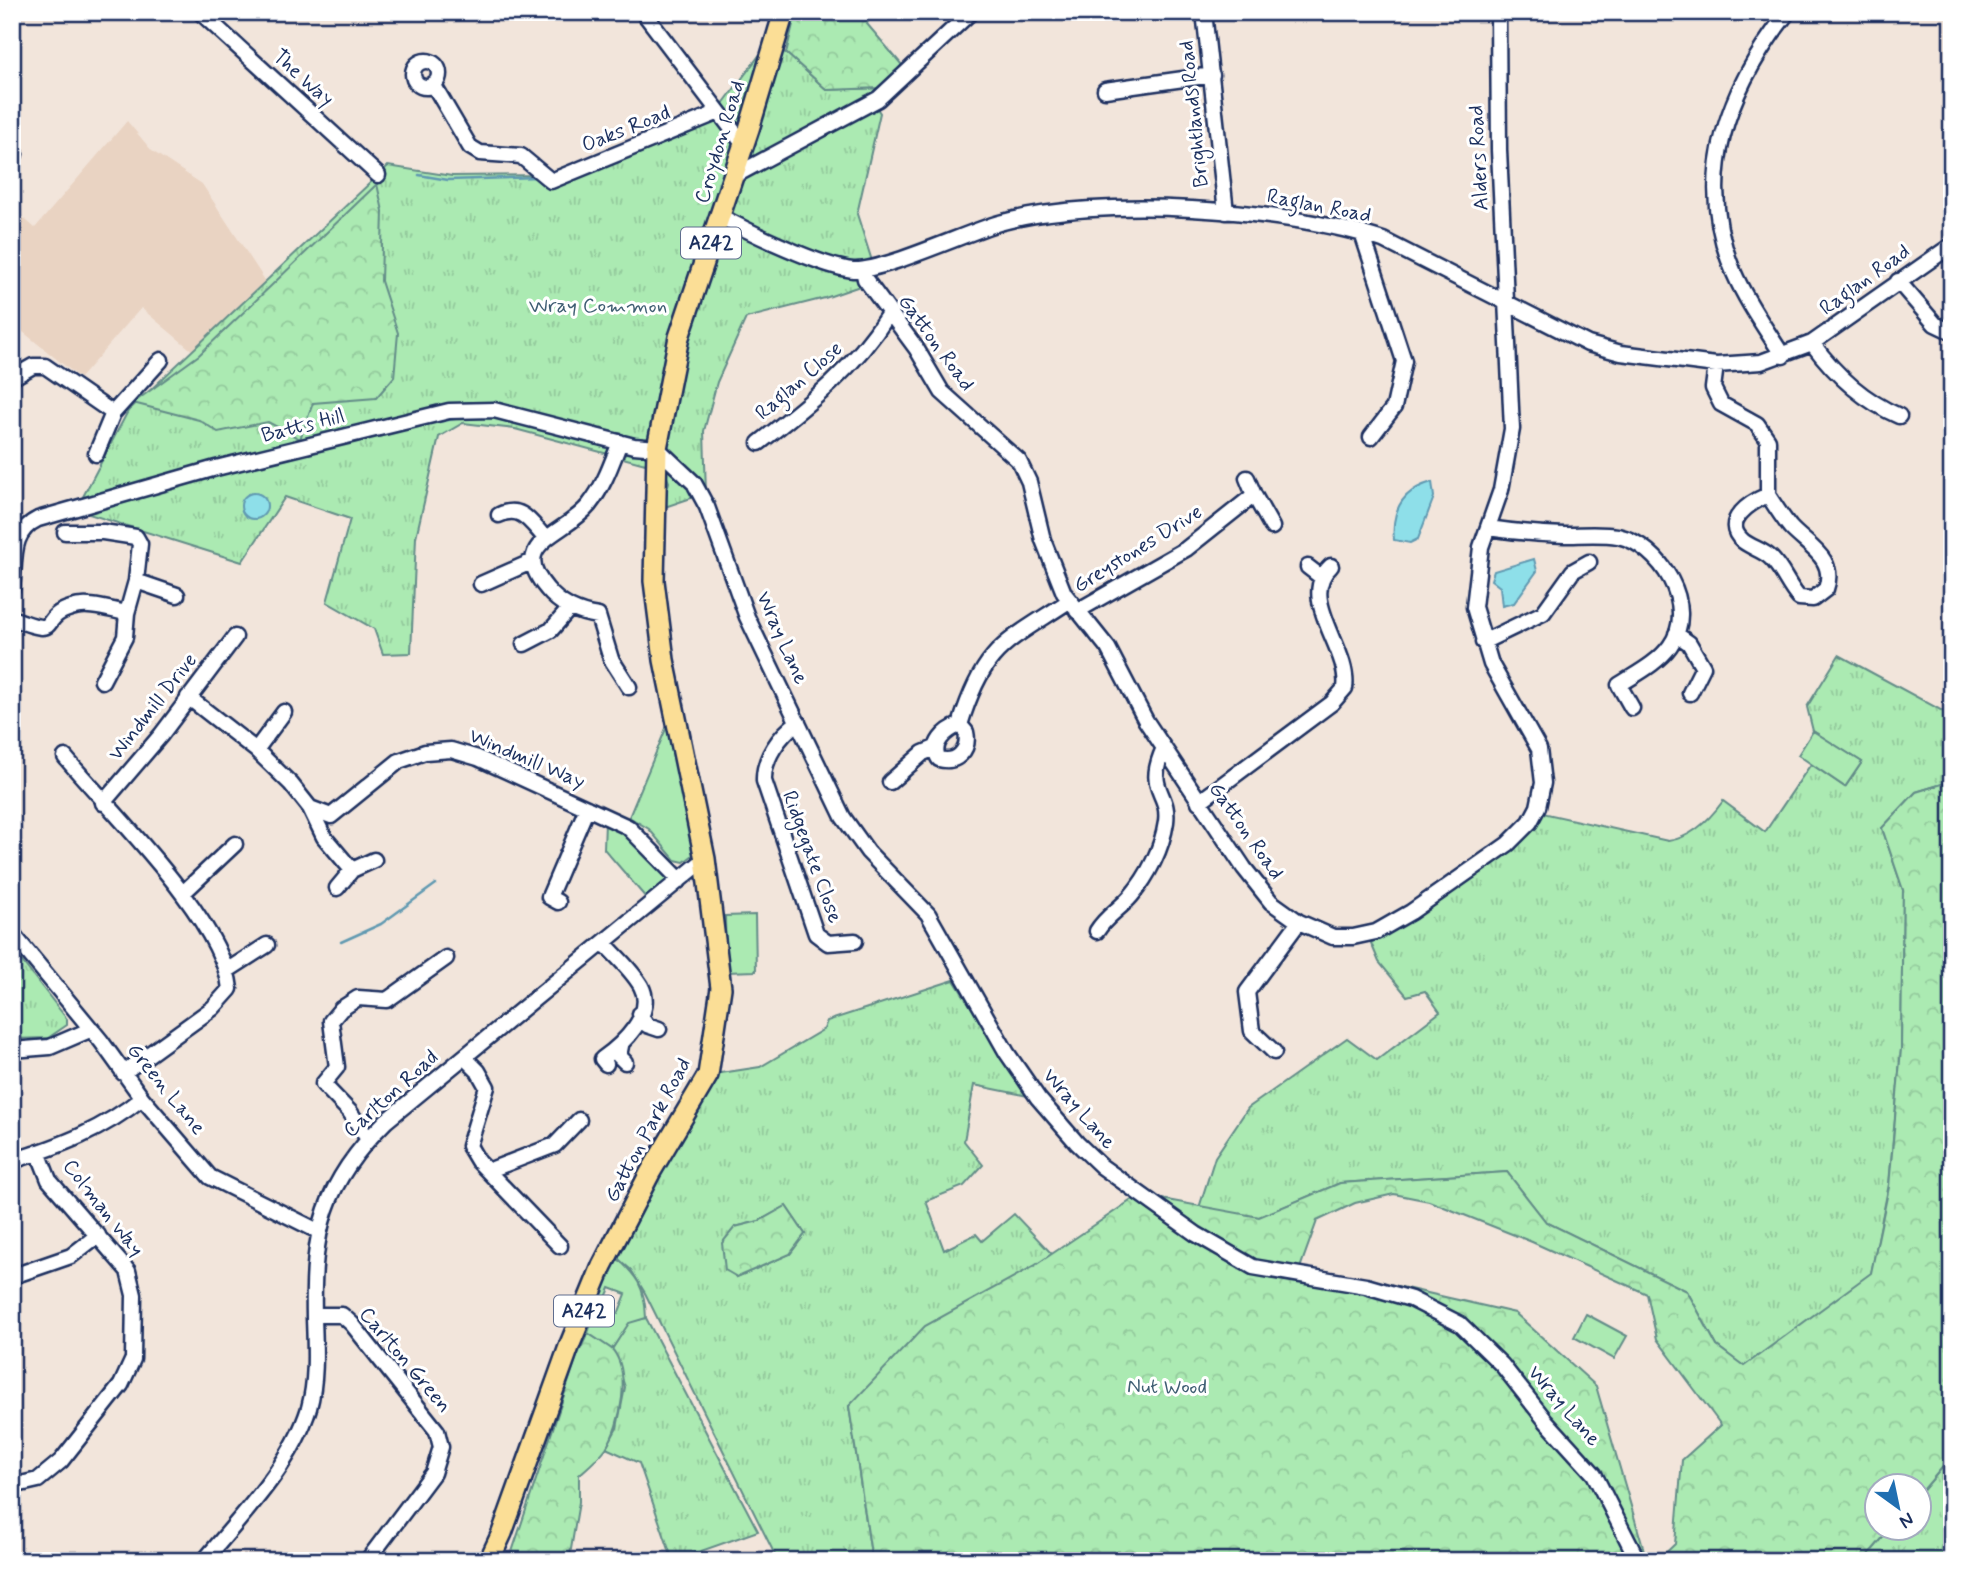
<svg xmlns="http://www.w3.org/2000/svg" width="1964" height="1573" viewBox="0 0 1964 1573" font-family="Mynerve,sans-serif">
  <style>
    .built { fill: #e9d3c2 }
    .grass { fill: url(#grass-tufts); stroke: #638c88; stroke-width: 2; fill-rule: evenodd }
    .forest { fill: url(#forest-crowns); stroke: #638c88; stroke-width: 2 }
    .garden { fill: #abeab2; stroke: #638c88; stroke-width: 2; fill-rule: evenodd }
    .water { fill: #8edfe9; stroke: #6099b1; stroke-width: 2 }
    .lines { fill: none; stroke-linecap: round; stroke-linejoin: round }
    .stream { stroke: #6099b1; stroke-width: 2.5 }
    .minor-casing { stroke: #1b2f5e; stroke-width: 19 }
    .major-casing { stroke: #1b2f5e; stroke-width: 24 }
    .minor { stroke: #fff; stroke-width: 14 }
    .major { stroke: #fbde96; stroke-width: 19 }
    .labels { text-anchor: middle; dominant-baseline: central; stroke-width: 6; stroke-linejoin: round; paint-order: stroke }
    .shield { fill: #fff; stroke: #5f6d8e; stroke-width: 2 }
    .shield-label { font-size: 19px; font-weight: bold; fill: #1b2f5e }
    .street-label { font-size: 21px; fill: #1b2f5e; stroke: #fff }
    .park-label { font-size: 21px; fill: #3f5e73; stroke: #fff }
  </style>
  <defs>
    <pattern id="grass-tufts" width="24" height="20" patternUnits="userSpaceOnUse" patternTransform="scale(1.75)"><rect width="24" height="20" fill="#abeab2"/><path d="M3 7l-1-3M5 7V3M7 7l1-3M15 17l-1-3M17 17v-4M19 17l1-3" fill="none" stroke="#93c99c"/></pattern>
    <pattern id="forest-crowns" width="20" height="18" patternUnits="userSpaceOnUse" patternTransform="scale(1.75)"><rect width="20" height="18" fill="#abeab2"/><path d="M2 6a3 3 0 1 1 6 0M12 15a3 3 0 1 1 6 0" fill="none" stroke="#93c99c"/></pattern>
  </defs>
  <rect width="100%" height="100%" fill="#f2e5db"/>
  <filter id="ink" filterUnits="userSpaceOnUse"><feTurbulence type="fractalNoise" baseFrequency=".0143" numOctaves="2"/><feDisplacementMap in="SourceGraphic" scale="14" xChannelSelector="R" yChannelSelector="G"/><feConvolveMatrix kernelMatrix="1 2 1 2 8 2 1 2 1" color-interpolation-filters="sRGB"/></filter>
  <g filter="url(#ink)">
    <path class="built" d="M127 121 152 151 202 184 270 288 195 353 141 308 80 378 12 323V208L35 228Z"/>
    <path class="grass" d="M767 45 786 53 827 90 881 88 875 105 880 113 857 214 872 261 855 275 863 285 825 298 746 318 717 382 704 431 706 493 662 508 669 482 664 469 515 429 463 423 439 437 416 537 411 653 383 654 374 629 327 602 350 519 285 497 242 562 76 510 128 411 388 166 452 176 548 175 722 105Z
      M1839 655 1952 716V781L1916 792 1882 828 1903 890 1901 1049 1889 1184 1871 1274 1744 1367 1717 1346 1687 1291 1546 1222 1507 1172 1340 1183 1259 1217 1199 1208 1215 1157 1248 1108 1347 1038 1377 1060 1440 1012 1425 991 1407 996 1379 962 1371 943 1501 856 1543 813 1668 841C1691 838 1710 819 1723 801L1765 832 1811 764 1845 787 1862 762 1813 731 1807 707Z
      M17 955 67 1019V1025L48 1038 12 1039V961Z
      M954 980 1028 1096 974 1085 964 1141 983 1165 964 1186 926 1201 944 1250 976 1234 982 1241 1014 1214 1052 1254 849 1406 872 1561H778L645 1293 631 1270 614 1255 708 1075 760 1067 824 1029 827 1021ZM786 1206 805 1234 790 1254 737 1277 735 1227 759 1221Z
      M646 1318 758 1531 673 1561 639 1463 606 1448 617 1428 625 1387 612 1349 629 1322Z
      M1952 1456V1561H1863L1891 1528H1918L1919 1495Z"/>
    <path class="forest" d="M796 12H871L867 24 902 65 881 88 827 90 786 53Z
      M377 184 383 211 381 281 398 333 394 377 376 398 313 403 300 439 268 422 218 432 199 420 133 403 199 355Z
      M1952 781V1456L1919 1495 1918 1486H1876V1528H1891L1863 1561H1657L1675 1544 1682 1460 1721 1425 1657 1339 1647 1294 1532 1242 1429 1201 1394 1194 1355 1203 1317 1221 1299 1271 1388 1284 1515 1313 1596 1386 1647 1561H872L849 1406 925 1326 1034 1266 1133 1199 1151 1197 1259 1217 1340 1183 1507 1172 1546 1222 1687 1291 1717 1346 1744 1366 1871 1273 1889 1187 1901 1049 1903 890 1882 828 1916 792Z
      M786 1206 805 1234 790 1254 737 1277 725 1270 722 1243 735 1227 759 1221Z
      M588 1333C595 1338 605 1342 611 1348 632 1370 621 1425 606 1448 599 1458 588 1467 579 1475V1502L569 1561H509L577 1356Z"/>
    <path class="garden" d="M672 714 697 852 684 862 675 860 649 829 629 817Z
      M1813 731 1862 762 1845 787 1798 755Z
      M605 822 634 837 667 875V881L647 899 604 849Z
      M755 915 756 971 726 972 725 916Z
      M614 1255C637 1276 645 1286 646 1318L629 1323 612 1349 588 1333ZM610 1288 626 1294 618 1314 602 1307Z
      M1586 1314 1627 1336 1614 1359 1574 1337Z"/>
    <path class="water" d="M1432 482 1434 497 1418 539 1410 543 1394 540C1391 510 1403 490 1432 482Z
      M241 506a13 13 0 1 1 26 0a13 13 0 1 1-26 0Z
      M1534 559 1537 571 1514 603 1502 606 1500 587 1491 580 1494 571Z"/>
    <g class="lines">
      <path class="stream" d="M884 17 885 12
        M419 175 448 180 538 177
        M425 424 460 418
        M303 454 330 447
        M214 476 289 458
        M341 942 381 924 436 884"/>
      <g class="minor-casing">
        <path id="minor" d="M200 12 378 175
          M643 12 744 145
          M1204 12 1226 212
          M413 74a13 13 0 1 1 26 0a13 13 0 1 1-26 0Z
          M433 84 470 147 480 153 521 156 551 181 719 112
          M1105 90 1212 75
          M12 151 15 154
          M734 176 878 99 971 12
          M720 216C749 232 822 267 853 270 882 272 965 233 999 223 1099 195 1285 208 1383 240L1588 344 1621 353 1716 365 1761 362 1812 343 1952 245
          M1362 233 1404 361 1394 407 1371 437
          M863 270 865 279 916 348 942 392 1019 461 1029 482 1043 540 1064 593 1108 648 1146 721 1244 868 1271 902 1299 922 1333 937H1353L1376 932 1411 912 1508 844 1530 822 1538 807 1543 783 1539 749 1491 664 1474 607 1481 547 1501 490 1512 429 1499 150 1498 12
          M1898 281 1935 324 1952 332
          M1812 343C1834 373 1864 401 1899 416
          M1783 356C1766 329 1747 303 1734 273 1693 178 1727 90 1788 12
          M1716 365 1713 388 1721 404 1757 424 1768 440V495
          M12 378 33 366H45L113 413 161 360
          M620 442C611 465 604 486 589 505 564 536 507 542 547 589 560 605 577 613 598 616L611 659 629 687
          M759 443C810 403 853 370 888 315
          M96 454 113 413
          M1254 495 1272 527
          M1768 495C1775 506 1782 517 1790 527 1807 546 1837 558 1826 589L1813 599 1799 598C1788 586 1783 570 1771 558 1763 550 1752 548 1743 541 1720 521 1751 502 1768 495Z
          M499 515C522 504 531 523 546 539
          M1488 528C1514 532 1538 534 1564 535 1581 535 1601 533 1618 536 1660 545 1699 606 1670 646 1658 663 1636 674 1619 685L1632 708
          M65 532H103L136 537 140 544 136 581 177 595
          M1308 567 1321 577
          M481 584 531 562
          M12 588C16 560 9 533 38 519L216 468 449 411 494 410 634 446 657 448 694 483 707 507 747 617 843 817 868 852 928 914 1007 1053 1038 1098 1077 1143 1101 1166 1196 1234 1253 1267 1366 1286 1411 1299 1460 1324 1502 1365 1546 1421 1594 1474 1638 1561
          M1077 611 1186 549 1254 495 1247 478
          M12 618C65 639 36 618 71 608 88 602 110 610 127 613L136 581
          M1676 634 1689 643 1703 667 1690 693
          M1483 642 1543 613 1573 571 1589 562
          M524 644 551 630 570 608
          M102 681 125 637 127 613
          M188 697 256 750 291 784 310 808 331 816 399 761 425 752 451 750 478 758 628 827 680 880
          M798 722C780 735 763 758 764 781L816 934 828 943 855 941
          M960 725 966 732C970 750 957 764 939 759 930 745 945 730 960 725 984 647 1004 644 1069 601
          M256 750 284 712
          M65 757C111 812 223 919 230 989L213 1008 123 1073
          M890 782 923 753 935 748
          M1199 802 1332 703 1345 688C1351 649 1296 598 1331 566
          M103 803 161 735 235 637
          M310 808 324 837 352 870 374 860
          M337 888 352 870
          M183 893 235 844
          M558 902 549 897 587 808
          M1097 931C1106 916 1120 909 1131 896 1148 876 1162 849 1166 822 1170 791 1144 791 1164 748
          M12 933 101 1041 142 1098 210 1177 318 1231
          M604 943C616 956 632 970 641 986 656 1014 622 1045 602 1059L606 1064
          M228 970 267 945
          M640 1014 647 1025 659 1029
          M621 1046 619 1056 625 1062
          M12 1050 50 1047 92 1029
          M1274 1052 1252 1031 1247 992 1299 922
          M464 1057 478 1071 487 1087 469 1146 478 1161 560 1246
          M368 1139 350 1112 323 1084 337 1067 331 1021 341 1009 358 998 387 1000 446 958
          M12 1161C60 1146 103 1130 142 1098
          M490 1170 555 1145 579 1120
          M19 1274 71 1256 98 1235
          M314 1315H342L352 1324 437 1431 441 1447 433 1473 367 1561
          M12 1486 38 1480 61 1461 121 1385 133 1359 134 1295 128 1271 49 1180 38 1152
          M204 1561C242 1515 291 1466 309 1408 317 1379 315 1348 314 1318 312 1231 323 1183 386 1121L705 859"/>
      </g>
      <g class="major-casing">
        <path id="major" d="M489 1561 502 1533 570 1344 602 1266 650 1173 708 1075 721 988 705 859 664 660 654 581 657 448 679 337 749 129 784 12"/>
      </g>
      <use href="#minor" class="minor"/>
      <use href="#major" class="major"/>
    </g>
  </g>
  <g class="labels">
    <g class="shield">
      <rect x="681" y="227.5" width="60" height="31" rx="5"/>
      <rect x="554" y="1295.5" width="60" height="31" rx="5"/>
    </g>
    <g class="shield-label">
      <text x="711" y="243">A242</text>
      <text x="584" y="1311">A242</text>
    </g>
    <g class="street-label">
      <text transform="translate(303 78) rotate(42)">The Way</text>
      <text transform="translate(1194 114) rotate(-96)">Brightlands Road</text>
      <text transform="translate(626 129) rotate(-22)">Oaks Road</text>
      <text transform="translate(720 142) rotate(-73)">Croydon Road</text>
      <text transform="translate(1479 158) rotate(-93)">Alders Road</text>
      <text transform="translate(1319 206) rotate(11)">Raglan Road</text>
      <text transform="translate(1865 280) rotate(-36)">Raglan Road</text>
      <text transform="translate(936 343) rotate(54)">Gatton Road</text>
      <text transform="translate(799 381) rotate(-41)">Raglan Close</text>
      <text transform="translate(303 426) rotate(-14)">Batts Hill</text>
      <text transform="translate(1138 549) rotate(-32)">Greystones Drive</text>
      <text transform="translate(782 638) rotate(66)">Wray Lane</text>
      <text transform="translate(153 707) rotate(-52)">Windmill Drive</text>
      <text transform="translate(527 759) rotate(23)">Windmill Way</text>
      <text transform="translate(1246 831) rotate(55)">Gatton Road</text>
      <text transform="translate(812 857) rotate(70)">Ridgegate Close</text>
      <text transform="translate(166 1089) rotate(51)">Green Lane</text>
      <text transform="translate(391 1094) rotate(-42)">Carlton Road</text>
      <text transform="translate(1079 1109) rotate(49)">Wray Lane</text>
      <text transform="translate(648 1130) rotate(-62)">Gatton Park Road</text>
      <text transform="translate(103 1208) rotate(52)">Colman Way</text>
      <text transform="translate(405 1360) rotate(50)">Carlton Green</text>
      <text transform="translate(1564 1406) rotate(49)">Wray Lane</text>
    </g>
    <g class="park-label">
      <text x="598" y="306">Wray Common</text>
      <text x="1167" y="1387">Nut Wood</text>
    </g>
  </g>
  <rect width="1964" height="1573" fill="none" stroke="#fff" stroke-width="42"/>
  <rect x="21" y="21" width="1922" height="1531" fill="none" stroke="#1b2f5e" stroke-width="2.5" filter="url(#ink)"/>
  <g transform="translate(1898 1507) rotate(147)"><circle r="33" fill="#ffffff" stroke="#a4acbf" stroke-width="2"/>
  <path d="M0-5L12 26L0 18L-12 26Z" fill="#1f6fb2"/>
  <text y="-10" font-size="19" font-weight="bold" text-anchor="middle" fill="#1b2f5e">N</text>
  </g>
</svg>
